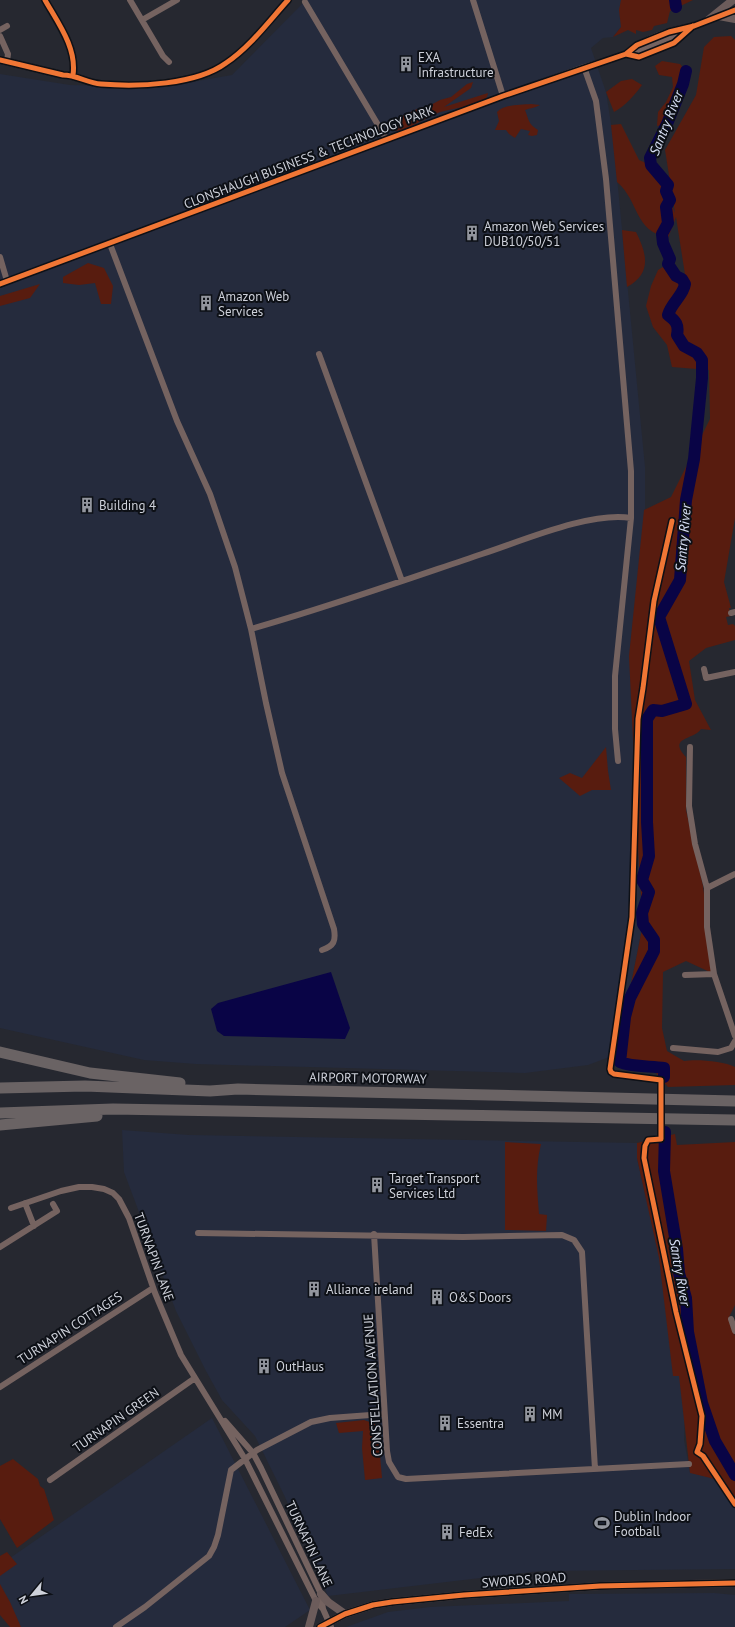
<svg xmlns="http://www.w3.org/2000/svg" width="735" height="1627" viewBox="0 0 735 1627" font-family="'PT Sans',sans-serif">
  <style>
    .built { fill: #252b3d }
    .green { fill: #581c0f }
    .water { fill: #090446 }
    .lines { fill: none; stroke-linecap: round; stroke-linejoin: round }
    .river { stroke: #090446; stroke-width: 12 }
    .minor { stroke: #756360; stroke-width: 6 }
    .tertiary { stroke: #756360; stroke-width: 7 }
    .secondary { stroke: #6c5c5b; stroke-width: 8 }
    .motorway { stroke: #6a6364; stroke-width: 11 }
    .cycleway-casing { stroke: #0d1016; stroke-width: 8 }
    .cycleway { stroke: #f07635; stroke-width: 5 }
    .labels { text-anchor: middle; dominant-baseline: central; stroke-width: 4; stroke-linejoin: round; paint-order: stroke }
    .poi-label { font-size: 13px; fill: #ced1da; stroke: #0d1016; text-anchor: start }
    .street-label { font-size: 13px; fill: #ced1da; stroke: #0d1016 }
    .water-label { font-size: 14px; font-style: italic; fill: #d8e0f6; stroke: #0d1016 }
  </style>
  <rect width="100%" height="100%" fill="#262830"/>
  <path class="built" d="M306 0H624L621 27 613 37 603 38 591 48 606 92 613 136 645 467V509L630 651 643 924 631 984 612 1056 588 1065 525 1073 196 1064 144 1060 0 1028V74L70 85 163 87 232 75Z
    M122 1130 189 1135 637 1143V1158L686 1372 684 1440 690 1472 719 1480 735 1498V1569L540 1571 328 1596 285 1497 255 1436 222 1400 206 1371 176 1311 124 1172Z
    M212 1418 310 1610 285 1627H20L0 1595V1565Z
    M714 1593 735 1595V1627H346L388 1612 430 1607 569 1601V1594Z"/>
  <path class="green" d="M621 0H693L670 11 667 23 654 26 652 30 643 32 636 30V34L628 30 613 37 621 27 619 10Z
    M731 36 735 40V518L724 582 731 608H729L731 616 726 617 728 625 733 624 735 626V640L706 648 689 661 695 700 711 730 701 729C694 740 667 737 686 757V810L703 886 714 974 686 961 663 972 662 1028 667 1051 684 1061C696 1059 724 1061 735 1067V1085L668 1087 655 1072 624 1069 625 1060 617 1045 618 1025 631 984 643 924 639 867 629 656 644 510 671 497 710 419 709 370 672 367 667 345 653 327 646 306 651 286 658 270 668 264C679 269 681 278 684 289L686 281 676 217 668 238C633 230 640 202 617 182L611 125 621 124 639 160 651 165 668 185 666 191 675 213 665 150 696 95 704 47 714 37Z
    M662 61 680 64 687 73 686 91 676 101 667 124 657 126 658 112 666 102 673 87 672 77 659 75 655 66Z
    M632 79 642 85C635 95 625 106 614 112L606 92 621 81Z
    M473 82 471 88 444 107 488 93 487 97 480 103 440 112 403 130 395 131 399 124 398 118 417 109 429 106 440 100 451 97 467 84Z
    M531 104 540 105C535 108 530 108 525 110 529 120 528 124 538 130L537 135 532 136 528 135 530 131 521 129 515 138 509 134 506 130H495L499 121 497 112C504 104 521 105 531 104Z
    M622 230 636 232C647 254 652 273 627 287Z
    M88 263 104 268 113 286 111 304H101L95 283 79 285 63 283V277Z
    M40 284 30 298 0 306V296Z
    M606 747 608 771 611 790H592L580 796 559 778 570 773 582 778Z
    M675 1134 677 1145 735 1142V1305L729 1317 735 1336V1498L719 1480 690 1473 679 1376H673L659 1258 637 1158V1143Z
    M505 1142 541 1144C535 1169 537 1188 539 1214L547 1215 546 1231 505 1230Z
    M364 1420 375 1424 378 1433 382 1478 365 1480 362 1448 363 1431 339 1433 336 1423Z
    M13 1459 38 1479 40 1486 44 1489 54 1520 17 1548 0 1519V1466Z
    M7 1552 22 1570 17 1564 0 1576V1556Z
    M0 1584 10 1602 21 1627H10L0 1615Z"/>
  <path class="water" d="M331 972 350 1028 345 1039 224 1036 217 1031 211 1009 218 1003Z"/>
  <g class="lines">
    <path class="river" d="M675 0 676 7
      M664 1077V1068C651 1066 631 1067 620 1062L625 1017 630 998 654 951V940L643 924 642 913 649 892 642 880 649 856 647 822V719L653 710 662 711 686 704 659 617 680 580 686 500 694 459 702 378V360L697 353 684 346 677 335C679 325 676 321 668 315 671 303 683 296 685 284L682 279 676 276 668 264 670 259 663 243 662 234 668 223 666 207 670 200 666 191 668 185 651 165 650 158 667 124 683 84 686 71
      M665 1132 664 1171 677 1249 679 1273 686 1298 688 1332 702 1403 715 1441 735 1475"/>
    <path class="minor" d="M130 0 163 56 169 62
      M473 0 503 96
      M305 2 387 140
      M720 16 735 10
      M142 20 177 0
      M0 30 7 26
      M0 36 8 54 7 61
      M629 51C645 39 669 30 688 27
      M628 54 639 57 674 43 684 34
      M584 67 596 101 606 179 631 471V518L615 676V729L618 761
      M110 244 177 421 210 494 235 567 251 629 266 703 282 773 334 929C336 941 334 946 322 950
      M0 257 7 281
      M0 284 503 96 584 67 637 51 671 38 694 26 711 19
      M319 354 402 581
      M731 613 735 612
      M251 629C329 607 405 580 482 554 522 541 591 511 631 518
      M704 669 706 678 735 672
      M690 747 689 806 695 844 707 888V927L714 974 735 1036
      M707 888 735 874
      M685 975 714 974
      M673 1048 718 1052 731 1048 735 1041
      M25 1203 34 1226
      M11 1208 61 1191 79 1187H92L104 1189 113 1193 119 1199 129 1218 155 1293 181 1355 245 1459 316 1601 323 1609 331 1627
      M198 1233 463 1237 562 1235 574 1240 582 1252 595 1469
      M374 1234 387 1451 389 1462 398 1477 406 1479 689 1464
      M0 1247 57 1211 53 1204
      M731 1319 735 1331
      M0 1387 153 1288
      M225 1421 253 1453 261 1468 321 1594 323 1609
      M50 1480 195 1378
      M116 1627 145 1607 209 1556 214 1547 218 1535 231 1470 257 1450 311 1422 330 1418 384 1414"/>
    <path class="tertiary" d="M45 0C58 23 77 48 73 75
      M0 60 63 75C77 75 87 83 101 84 138 87 196 85 226 63 250 47 269 21 288 0"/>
    <path class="secondary" d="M719 16 735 19
      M708 20 733 0
      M321 1594 328 1602 345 1614
      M309 1627 316 1601
      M320 1627 345 1614 373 1605 392 1602 464 1595 600 1586 735 1583"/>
    <path class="motorway" d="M0 1052 90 1073 180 1083
      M0 1088 85 1086 210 1091 238 1089 735 1101
      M0 1113 113 1109 735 1120
      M0 1125 97 1116"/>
    <g class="cycleway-casing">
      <path id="cycleway" d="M45 0C58 23 77 48 73 75
        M626 54 639 57 674 43 693 26
        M0 60 63 75C77 75 87 83 101 84 138 87 196 85 226 63 250 47 269 21 288 0
        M0 284 503 96 626 54 637 45 669 32 694 26 735 10
        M672 521 654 601 643 688 638 719 632 917 610 1069 611 1072 614 1074 661 1080V1139L648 1140 645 1146 644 1158 676 1312 702 1416 700 1444 697 1452 703 1456 735 1504
        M320 1627 345 1614 373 1605 392 1602 464 1595 600 1586 735 1583"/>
    </g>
    <use href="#cycleway" class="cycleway"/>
  </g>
  <defs>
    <g id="building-bare" transform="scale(1.2)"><path d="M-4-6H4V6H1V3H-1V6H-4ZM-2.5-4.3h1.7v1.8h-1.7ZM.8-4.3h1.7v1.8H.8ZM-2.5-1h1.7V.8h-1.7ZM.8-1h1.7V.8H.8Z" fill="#93969e" stroke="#0d1016" stroke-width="2.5" paint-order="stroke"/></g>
    <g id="stadium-bare" transform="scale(1.2)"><path d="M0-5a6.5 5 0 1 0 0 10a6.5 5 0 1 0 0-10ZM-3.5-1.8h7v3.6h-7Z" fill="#93969e" stroke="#0d1016" stroke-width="2.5" paint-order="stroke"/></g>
  </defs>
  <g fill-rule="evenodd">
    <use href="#building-bare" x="406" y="64"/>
    <use href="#building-bare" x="472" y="233"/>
    <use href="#building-bare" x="206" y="303"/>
    <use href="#building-bare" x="87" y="505"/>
    <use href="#building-bare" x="377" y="1185"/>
    <use href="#building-bare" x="314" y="1289"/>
    <use href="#building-bare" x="437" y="1297"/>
    <use href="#building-bare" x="264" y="1366"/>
    <use href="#building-bare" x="530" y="1414"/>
    <use href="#building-bare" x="445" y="1423"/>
    <use href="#stadium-bare" x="602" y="1523"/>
    <use href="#building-bare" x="447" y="1532"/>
  </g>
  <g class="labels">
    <g class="poi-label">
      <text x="418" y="57">EXA<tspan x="418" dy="15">Infrastructure</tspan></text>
      <text x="484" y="226">Amazon Web Services<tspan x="484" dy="15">DUB10/50/51</tspan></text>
      <text x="218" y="296">Amazon Web<tspan x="218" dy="15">Services</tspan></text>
      <text x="99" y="505">Building 4</text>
      <text x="389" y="1178">Target Transport<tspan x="389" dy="15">Services Ltd</tspan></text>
      <text x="326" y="1289">Alliance ireland</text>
      <text x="449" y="1297">O&amp;S Doors</text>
      <text x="276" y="1366">OutHaus</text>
      <text x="542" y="1414">MM</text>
      <text x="457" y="1423">Essentra</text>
      <text x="614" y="1516">Dublin Indoor<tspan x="614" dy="15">Football</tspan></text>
      <text x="459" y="1532">FedEx</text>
    </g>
    <g class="street-label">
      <text transform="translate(309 157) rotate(-21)">CLONSHAUGH BUSINESS &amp; TECHNOLOGY PARK</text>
      <text transform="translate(368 1078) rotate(1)">AIRPORT MOTORWAY</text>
      <text transform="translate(154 1257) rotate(70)">TURNAPIN LANE</text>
      <text transform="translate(70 1328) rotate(-33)">TURNAPIN COTTAGES</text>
      <text transform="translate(373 1385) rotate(-94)">CONSTELLATION AVENUE</text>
      <text transform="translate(116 1420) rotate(-35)">TURNAPIN GREEN</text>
      <text transform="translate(309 1544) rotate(65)">TURNAPIN LANE</text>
      <text transform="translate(524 1580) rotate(-4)">SWORDS ROAD</text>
    </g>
    <g class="water-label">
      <text transform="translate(666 123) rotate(-68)">Santry River</text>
      <text transform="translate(683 538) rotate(-85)">Santry River</text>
      <text transform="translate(680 1272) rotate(80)">Santry River</text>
    </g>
  </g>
  <g transform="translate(32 1595) rotate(241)" stroke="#0d1016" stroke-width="3" paint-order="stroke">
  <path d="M0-3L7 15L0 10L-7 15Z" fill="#ced1da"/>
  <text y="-6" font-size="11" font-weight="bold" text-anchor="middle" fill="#ced1da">N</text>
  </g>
</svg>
